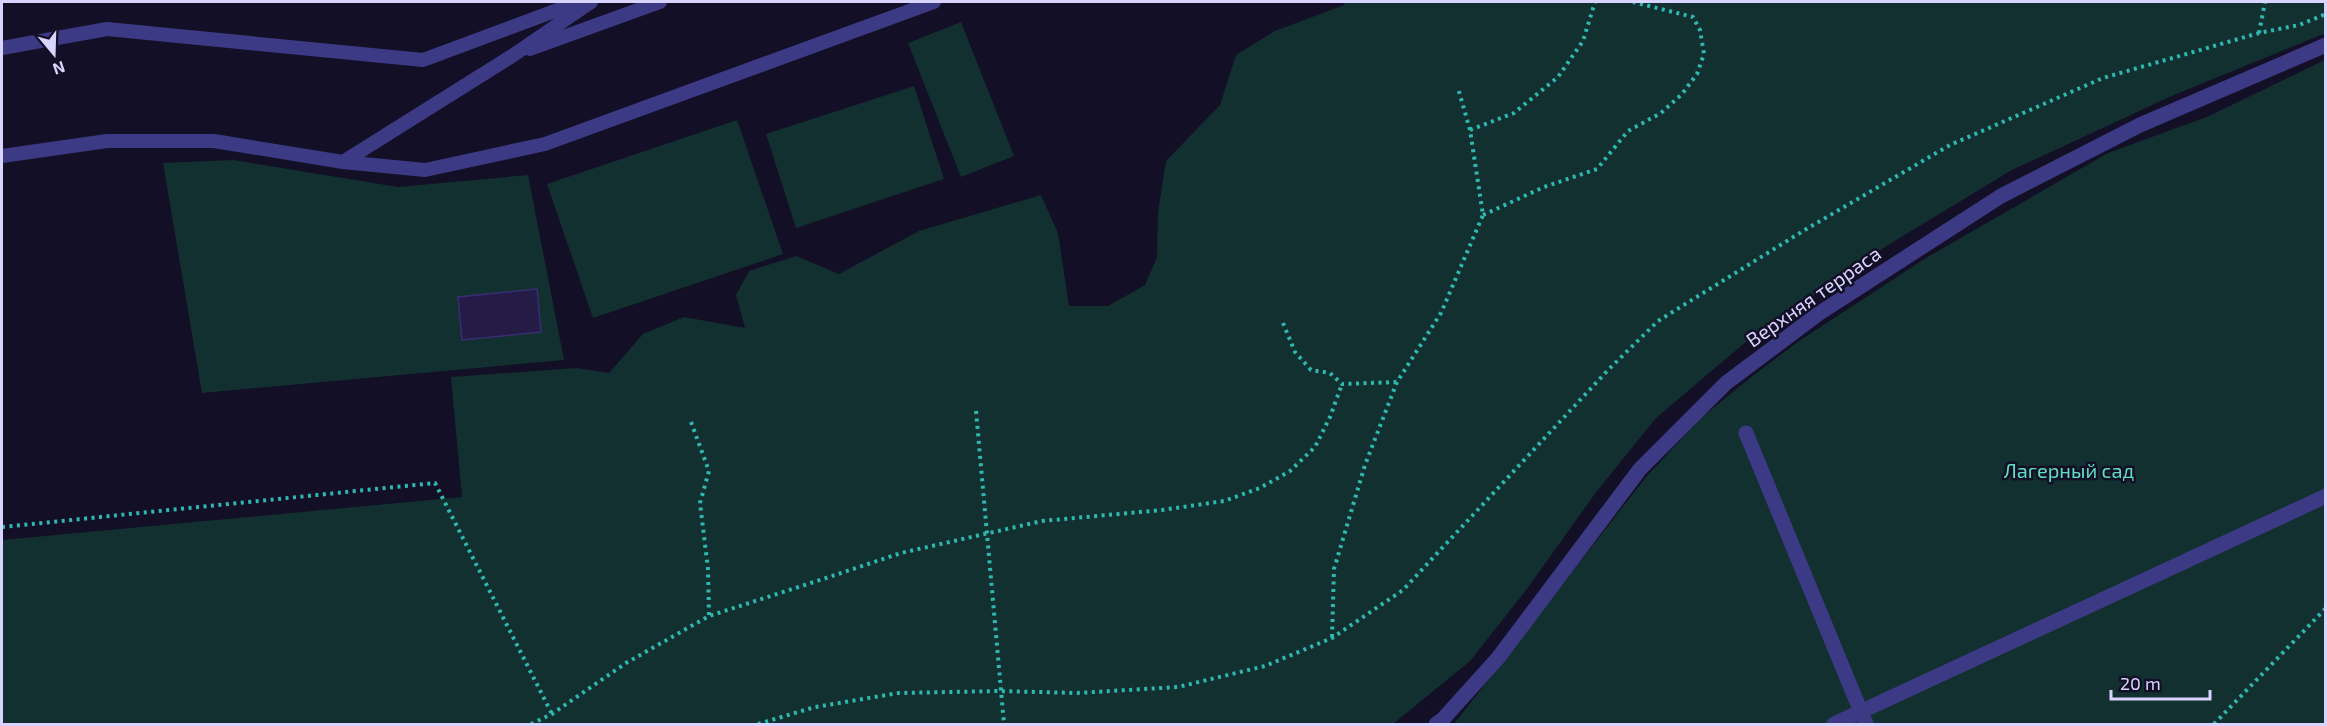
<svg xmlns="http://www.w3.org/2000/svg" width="2327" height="726" viewBox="0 0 2327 726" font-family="'Exo 2',sans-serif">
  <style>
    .green { fill: #12302f }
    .building { fill: #241b47; stroke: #3b2d73; stroke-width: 1.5 }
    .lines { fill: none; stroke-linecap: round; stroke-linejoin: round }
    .path { stroke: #2fb8b0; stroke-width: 4; stroke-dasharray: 3 4.5; stroke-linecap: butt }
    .service { stroke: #3d3a85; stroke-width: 14 }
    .pedestrian { stroke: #3d3a85; stroke-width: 15 }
    .labels { text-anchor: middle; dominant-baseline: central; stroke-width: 5; stroke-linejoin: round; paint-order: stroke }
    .street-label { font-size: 20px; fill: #d9d4ff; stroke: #130f26 }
    .park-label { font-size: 20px; fill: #5fe0c0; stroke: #130f26 }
  </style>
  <rect width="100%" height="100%" fill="#130f26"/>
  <path class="green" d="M1344 2H2325L2326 33 2174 95 2012 170 1888 245 1747 341 1656 418 1597 491 1527 589 1470 661 1393 724H2V540L462 497 451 377 576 368 609 373 643 334 684 317 745 328 736 295 749 271 796 256 839 274 919 231 1041 195 1058 233 1069 306H1108L1145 285 1157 257 1158 212 1166 161 1220 105 1236 55 1275 31 1344 5Z
    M961 22 1014 156 961 177 908 43Z
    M2325 60V724H1454L1646 477 1701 418 1750 378 1799 341 1926 258 2108 153 2209 116Z
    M914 86 944 179 796 228 766 134Z
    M737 120 783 254 593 318 547 184Z
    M233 160 398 187 528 175 564 360 202 393 163 163Z"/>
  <path class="building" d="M537 289 541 332 462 340 458 297Z"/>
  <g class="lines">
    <path class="path" d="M2259 33 2265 2
      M1470 130 1514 113 1558 77 1583 41 1595 2
      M1483 215 1544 187 1597 169 1628 131 1661 113 1682 94 1697 74 1704 54 1700 30 1693 17 1633 2
      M1283 323 1295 352 1311 370 1330 373 1342 384 1397 382
      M976 411 1004 724
      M691 422 709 471 700 503 708 569 709 616
      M2 527 435 483 552 714
      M1332 637 1334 569 1365 465 1397 382 1441 313 1483 215 1470 130 1458 88
      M531 724 552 714 626 663 709 616 814 582 901 553 1042 521 1162 510 1224 501 1260 488 1290 471 1315 447 1330 417 1342 384
      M758 724 815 707 899 693 1000 691 1077 693 1178 687 1265 666 1332 638 1403 590 1608 370 1658 321 1803 231 1950 145 2103 78 2259 33 2299 25 2326 14
      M2214 724 2326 608"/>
    <path class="service" d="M2 48 107 29 423 60 579 2
      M530 49 660 2
      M2 156 107 141H214L343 162 425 170 545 144 934 2
      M343 162 512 56 591 2"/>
    <path class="pedestrian" d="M1746 433 1866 724
      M1436 724 1443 719 1498 658 1640 469 1726 383 1818 314 2001 196 2140 125 2326 45
      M1834 724 2326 496"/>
  </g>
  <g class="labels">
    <g class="street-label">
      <text transform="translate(1813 296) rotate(-35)">Верхняя терраса</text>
    </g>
    <g class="park-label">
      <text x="2069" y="470">Лагерный сад</text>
    </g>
  </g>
  <rect width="2327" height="726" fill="none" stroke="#d9d4ff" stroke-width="6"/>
  <g transform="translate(54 54) rotate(161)" stroke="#130f26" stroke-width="4.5" paint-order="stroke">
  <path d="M0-4.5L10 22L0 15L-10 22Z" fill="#d9d4ff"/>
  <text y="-9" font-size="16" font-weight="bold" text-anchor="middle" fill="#d9d4ff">N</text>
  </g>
  <path d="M2111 690v9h99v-9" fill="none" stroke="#d9d4ff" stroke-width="3"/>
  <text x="2120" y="690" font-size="18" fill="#d9d4ff" stroke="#130f26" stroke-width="4.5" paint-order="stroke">20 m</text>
</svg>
